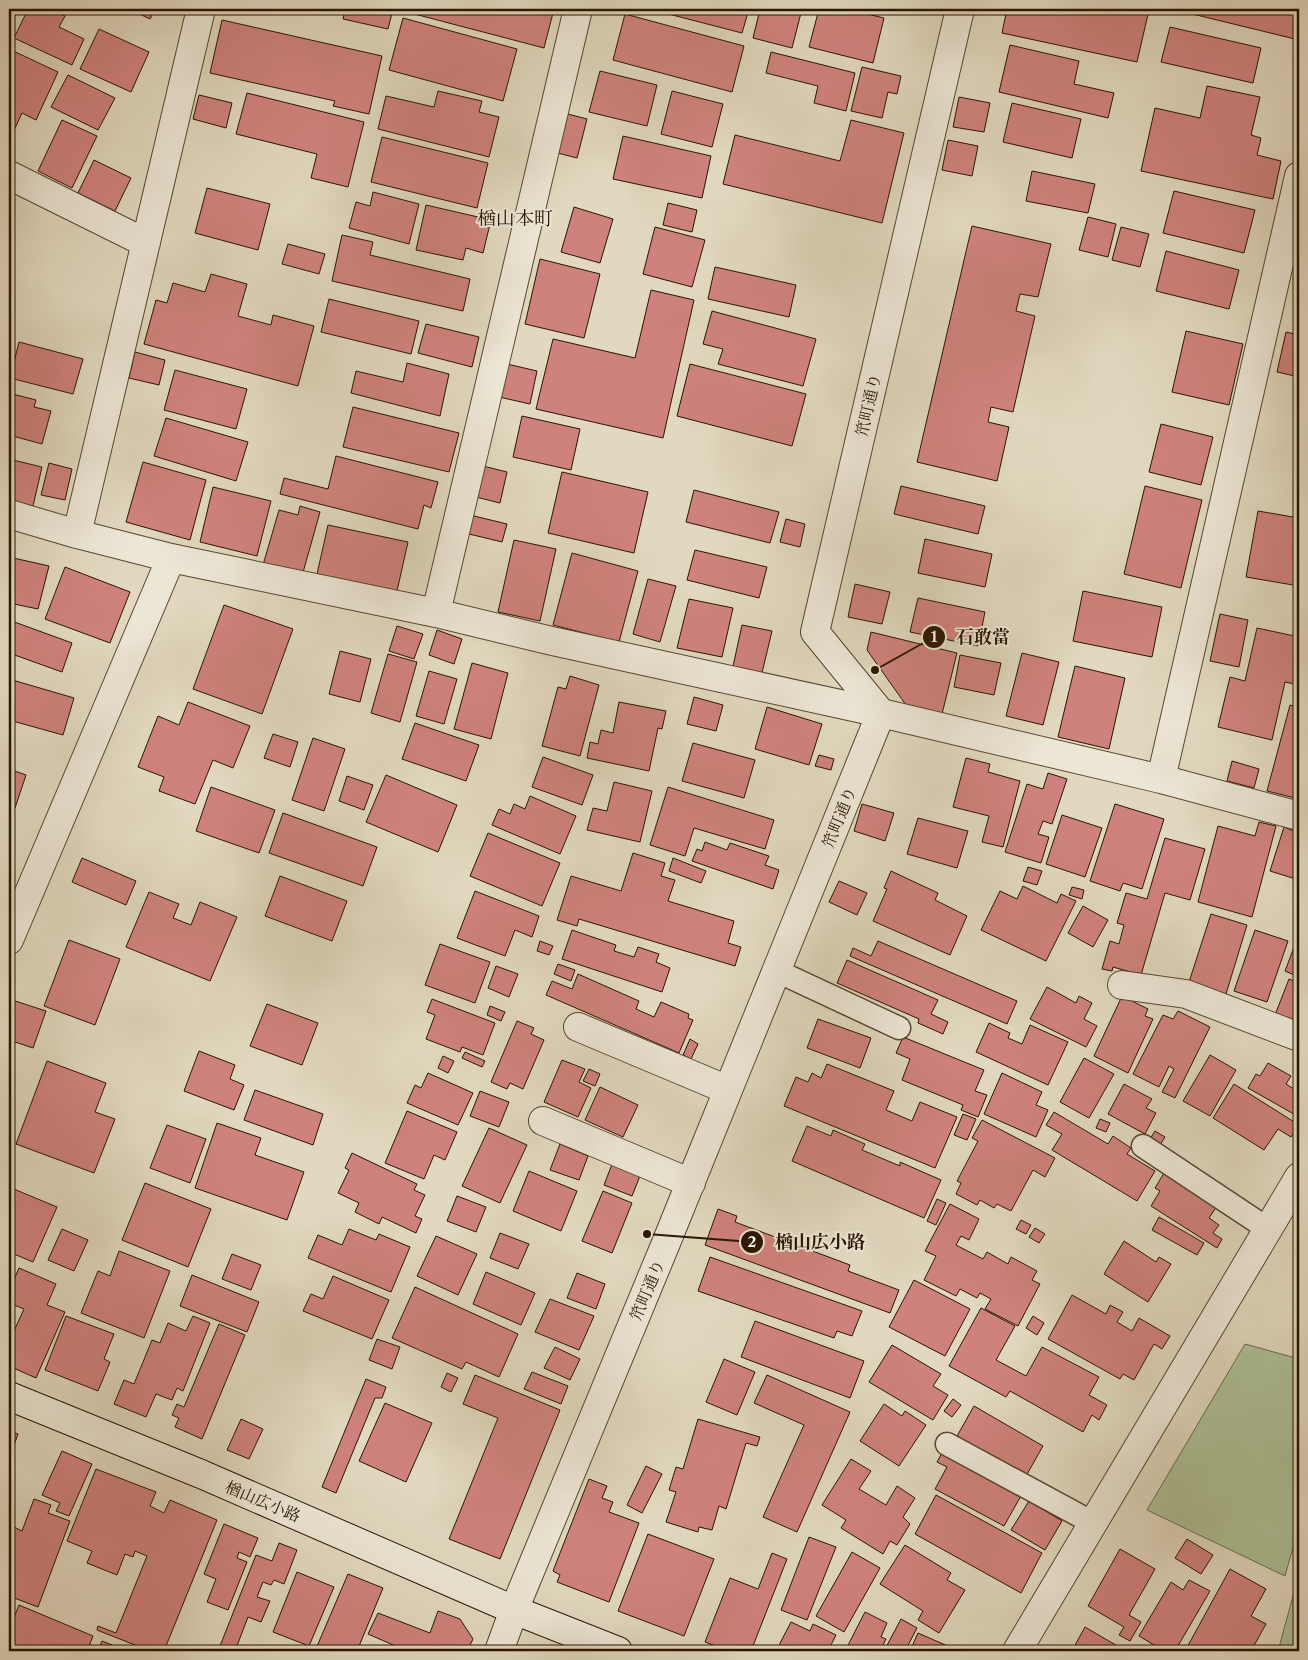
<svg xmlns="http://www.w3.org/2000/svg" width="1308" height="1660" viewBox="0 0 1308 1660" font-family="'Libre Caslon Text','Noto Serif JP',serif">
  <style>
    .green { fill: #aec096; stroke: #6c6a4b }
    .building { fill: #cf827d; stroke: #291500 }
    .lines { fill: none; stroke-linecap: round; stroke-linejoin: round }
    .lane-casing { stroke: #574630; stroke-width: 25 }
    .street-casing { stroke: #574630; stroke-width: 30 }
    .secondary-casing { stroke: #291500; stroke-width: 30 }
    .lane { stroke: #ece6d5; stroke-width: 22 }
    .street { stroke: #ece6d5; stroke-width: 28 }
    .secondary { stroke: #ece6d5; stroke-width: 28 }
    .labels { text-anchor: middle; dominant-baseline: central; stroke-width: 4; stroke-linejoin: round; paint-order: stroke }
    .street-label { font-size: 16px; fill: #291500; stroke: #ece6d5 }
    .quarter-label { font-size: 19px; fill: #291500; stroke: #ece6d5 }
    .leader { fill: none; stroke: #291500; stroke-width: 2 }
    .callout-dot { fill: #291500; stroke: #ece6d5; stroke-width: 2 }
    .mark-label { font-size: 15px; text-anchor: middle; font-weight: bold; fill: #fff }
    .callout-label { font-size: 18px; text-anchor: middle; font-weight: bold; fill: #291500; stroke: #ece6d5; stroke-width: 4; stroke-linejoin: round; paint-order: stroke }
  </style>
  <rect width="100%" height="100%" fill="#e1d8bf"/>
  <filter id="stains"><feTurbulence type="fractalNoise" baseFrequency=".004" numOctaves="4"/><feColorMatrix values="0 0 0 0 .2 0 0 0 0 .09 0 0 0 0 .02 0 0 0 .5 -.17"/></filter>
  <radialGradient id="worn" r=".72"><stop offset=".6" stop-color="#630" stop-opacity="0"/><stop offset="1" stop-color="#630" stop-opacity=".3"/></radialGradient>
  <path class="green" d="M1245 1344 1299 1359V1526L1285 1576 1147 1510Z
    M1299 1574V1651H1278Z"/>
  <path class="building" d="M28 9H50L65 16 59 27 84 39 72 65 14 38Z
    M129 9H155L150 19Z
    M345 9H393L388 29 343 19Z
    M404 9H554L544 48 403 11Z
    M649 9H749L742 33Z
    M760 9H802L792 48 753 38Z
    M819 9H847L884 18 873 63 809 47Z
    M1007 9H1124L1148 14 1137 62 1002 33Z
    M1172 9H1299V40Z
    M625 14 744 46 732 92 613 60Z
    M403 18 517 49 503 101 389 70Z
    M222 20 382 56 369 114 333 106 335 101 210 73Z
    M1170 27 1261 48 1253 83 1161 62Z
    M99 29 149 52 131 92 80 69Z
    M1010 45 1079 61 1074 84 1114 93 1108 118 999 92Z
    M9 49 58 72 36 120 22 113 11 137 9 136Z
    M771 52 855 73 846 111 814 103 818 86 766 73Z
    M862 67 901 76 897 94 888 92 882 118 851 111Z
    M600 71 657 85 647 126 589 112Z
    M68 75 115 98 98 130 51 107Z
    M1207 86 1260 97 1251 135 1261 138 1257 155 1281 161 1273 199 1141 171 1155 108 1200 118Z
    M438 91 482 101 479 112 499 117 489 157 378 129 386 96 434 107Z
    M672 91 723 104 712 147 661 134Z
    M247 93 364 122 348 187 311 178 317 154 236 134Z
    M199 95 232 103 226 128 193 119Z
    M959 97 990 103 984 132 953 127Z
    M1012 103 1081 119 1072 158 1003 142Z
    M560 112 587 119 577 158 550 151Z
    M62 120 97 136 72 188 38 171Z
    M851 120 904 133 882 223 723 184 735 135 840 161Z
    M623 136 711 156 702 198 613 179Z
    M382 137 488 163 477 208 371 182Z
    M948 140 978 146 972 176 942 170Z
    M94 160 131 178 115 211 78 193Z
    M1032 171 1095 184 1088 213 1026 201Z
    M207 188 270 204 258 250 195 233Z
    M1174 191 1255 210 1244 253 1163 233Z
    M373 192 419 204 409 244 349 228 356 202 370 206Z
    M668 203 697 210 692 232 663 225Z
    M426 205 491 220 483 253 466 248 463 260 416 250Z
    M574 207 613 219 600 263 561 252Z
    M1088 217 1116 224 1108 257 1079 250Z
    M972 226 1051 244 1038 297 1020 294 1016 311 1035 316 1013 412 991 407 988 422 1009 427 997 481 917 462Z
    M655 227 705 240 692 287 643 274Z
    M1121 227 1149 234 1140 267 1112 260Z
    M342 235 373 242 370 255 470 279 463 311 332 281Z
    M288 244 325 254 319 274 282 264Z
    M1166 251 1239 270 1229 309 1156 291Z
    M1299 252V281L1293 280Z
    M540 259 600 274 584 338 525 324Z
    M715 267 796 285 789 317 708 299Z
    M211 274 247 284 238 316 271 325 273 315 314 326 298 386 144 344 156 300 167 303 173 283 205 292Z
    M651 290 694 300 663 438 536 409 553 339 635 358Z
    M329 299 419 321 411 354 321 332Z
    M712 311 816 339 803 386 718 364 723 349 703 344Z
    M426 324 479 337 472 367 418 353Z
    M1186 331 1243 344 1229 405 1172 392Z
    M1286 332 1299 335V377L1277 372Z
    M19 342 83 359 73 394 10 378Z
    M135 352 165 360 159 385 129 378Z
    M407 363 449 374 440 416 351 393 356 371 403 382Z
    M507 364 537 371 530 404 499 397Z
    M690 364 806 394 792 446 677 416Z
    M175 370 247 389 236 429 164 410Z
    M9 393 36 400 34 407 51 411 42 444 9 435Z
    M353 407 459 433 449 472 343 447Z
    M522 416 580 429 571 470 513 457Z
    M166 418 248 442 236 481 154 456Z
    M1161 424 1213 437 1201 485 1149 472Z
    M336 456 438 482 431 508 424 505 418 529 280 494 284 478 328 489Z
    M9 459 42 467 33 506 9 500Z
    M143 462 206 480 190 540 126 522Z
    M49 463 72 469 65 500 41 495Z
    M479 465 507 472 500 503 472 496Z
    M562 472 648 492 634 553 548 533Z
    M1299 484V506H1295Z
    M901 486 985 506 978 534 894 514Z
    M1145 486 1202 500 1181 588 1124 574Z
    M213 487 271 501 257 556 200 542Z
    M694 490 779 512 770 543 686 522Z
    M300 506 320 512 302 576 263 565 279 510 298 515Z
    M1258 511 1299 518V586L1246 577Z
    M470 515 507 524 502 542 465 533Z
    M786 519 805 524 800 547 780 542Z
    M328 525 408 542 397 591 317 574Z
    M925 539 992 554 985 587 918 573Z
    M514 540 556 549 540 621 498 612Z
    M695 550 767 567 759 598 687 580Z
    M572 553 638 571 619 642 553 625Z
    M9 557 49 566 38 609 9 603Z
    M65 567 130 592 110 643 45 619Z
    M648 579 676 586 660 642 633 634Z
    M855 584 890 592 882 624 848 617Z
    M1083 591 1162 607 1152 657 1073 641Z
    M918 598 985 612 978 646 910 632Z
    M689 599 733 608 722 657 677 648Z
    M224 605 293 629 262 714 193 689Z
    M1220 614 1248 620 1239 667 1210 661Z
    M9 620 72 643 62 672 9 653Z
    M742 625 772 631 761 677 732 671Z
    M397 626 423 634 414 659 389 651Z
    M1257 628 1299 637V685L1285 682 1272 740 1218 727 1230 677 1245 681Z
    M437 630 462 639 454 664 429 655Z
    M871 632 957 653 942 714 906 705 867 650Z
    M340 651 371 659 360 702 329 694Z
    M1022 653 1059 662 1043 725 1006 716Z
    M388 654 417 662 400 722 371 713Z
    M960 655 1001 663 994 695 954 687Z
    M472 663 508 673 491 739 454 729Z
    M1075 666 1125 678 1109 749 1058 737Z
    M429 671 457 679 444 724 416 716Z
    M570 676 599 685 580 756 542 746 558 687 566 689Z
    M9 679 74 698 63 735 9 720Z
    M694 697 723 705 716 731 687 724Z
    M188 702 250 726 233 768 213 760 195 804 159 791 164 777 138 767 158 716 179 725Z
    M619 702 666 711 662 729 658 728 649 771 587 758 590 742 598 744 601 730 613 733Z
    M1290 705 1299 708V799L1267 791Z
    M767 707 822 724 809 765 755 749Z
    M415 723 479 745 466 781 402 759Z
    M273 734 298 742 290 767 264 758Z
    M313 738 345 749 324 811 292 800Z
    M693 743 755 760 744 798 682 781Z
    M819 755 834 759 831 770 815 766Z
    M543 757 593 775 582 805 532 787Z
    M966 758 990 764 988 772 1020 781 1003 847 982 842 989 816 953 807Z
    M1232 761 1259 769 1254 788 1227 781Z
    M9 769 26 775 15 808 9 806Z
    M1048 773 1067 779 1052 824 1043 821 1038 834 1049 837 1041 863 1005 852 1027 784 1043 789Z
    M386 775 457 805 438 852 366 822Z
    M347 776 373 785 364 810 339 801Z
    M614 782 652 791 640 842 587 830 593 808 607 811Z
    M211 787 275 810 259 853 196 831Z
    M668 787 774 820 765 849 694 828 685 856 650 845Z
    M530 796 576 816 560 854 492 825 499 809 510 814 514 804 525 809Z
    M862 804 894 813 885 841 854 831Z
    M1115 804 1164 819 1142 889 1123 883 1120 891 1090 881Z
    M283 813 377 847 363 886 269 853Z
    M1062 815 1102 828 1085 877 1046 864Z
    M918 818 968 831 957 868 907 854Z
    M1259 822 1276 826 1252 917 1198 902 1218 826 1255 836Z
    M1284 827 1299 833V880L1270 871Z
    M488 833 560 863 542 906 470 876Z
    M1165 838 1205 849 1190 900 1165 893 1141 975 1113 967 1112 971 1102 969 1110 941 1119 944 1124 925 1117 923 1126 893 1147 899Z
    M705 842 727 850 730 843 769 856 765 865 779 870 773 889 692 861 697 849 702 851Z
    M633 853 665 863 661 876 675 880 668 901 734 921 728 943 741 947 735 966 579 919 577 926 557 920 571 876 621 891Z
    M82 858 136 881 126 905 72 882Z
    M673 858 706 871 701 883 669 871Z
    M1028 867 1042 871 1037 885 1023 881Z
    M891 871 938 893 935 900 967 916 950 955 873 921 887 889 884 888Z
    M280 876 347 901 332 941 265 916Z
    M839 881 867 893 857 915 829 902Z
    M1023 886 1057 903 1061 894 1076 901 1046 961 981 930 1000 891 1017 899Z
    M1072 887 1084 890 1082 899 1069 895Z
    M475 891 539 916 532 937 515 930 505 956 457 938Z
    M149 892 179 904 173 918 191 925 200 902 237 917 210 981 126 947Z
    M1083 906 1108 920 1093 947 1068 933Z
    M1211 914 1247 925 1226 994 1189 982Z
    M572 930 616 945 614 951 634 957 638 947 659 954 656 962 670 968 662 992 562 959Z
    M1255 930 1288 941 1267 1002 1234 991Z
    M1299 934V977L1285 971Z
    M69 940 120 959 95 1025 44 1006Z
    M540 941 553 946 549 955 537 951Z
    M878 941 1017 1001 1007 1024 850 956 853 948 871 956Z
    M440 944 490 962 475 1003 425 985Z
    M847 960 938 1000 931 1014 948 1022 943 1034 918 1023 919 1019 837 983Z
    M558 964 575 970 571 981 554 974Z
    M496 966 518 974 509 997 488 988Z
    M578 974 639 1001 636 1009 654 1017 661 1002 689 1014 688 1018 693 1020 679 1053 546 995 552 981 572 989Z
    M1289 979 1299 983V1025L1275 1015Z
    M1047 987 1076 1003 1079 996 1092 1003 1084 1019 1097 1026 1086 1047 1030 1019Z
    M1122 996 1148 1009 1145 1016 1153 1019 1128 1073 1094 1056Z
    M9 999 46 1011 33 1048 9 1040Z
    M432 999 495 1023 483 1055 462 1047 460 1052 426 1039 435 1015 427 1012Z
    M267 1004 318 1023 302 1065 250 1046Z
    M490 1006 505 1012 501 1021 487 1015Z
    M1178 1011 1210 1027 1175 1098 1162 1092 1174 1069 1169 1066 1159 1087 1133 1074 1163 1015 1173 1019Z
    M818 1019 871 1038 860 1068 807 1048Z
    M517 1021 534 1028 531 1034 544 1040 523 1089 510 1083 507 1089 491 1082Z
    M989 1023 1010 1033 1008 1038 1022 1044 1030 1025 1068 1042 1048 1085 976 1052Z
    M903 1037 984 1070 975 1091 987 1095 978 1117 961 1110 963 1105 902 1080 910 1059 896 1053Z
    M690 1039 698 1044 691 1059 683 1055Z
    M199 1051 235 1065 230 1079 244 1085 234 1110 184 1091Z
    M465 1052 485 1061 482 1067 462 1058Z
    M1210 1055 1236 1070 1210 1116 1183 1101Z
    M443 1056 454 1061 448 1073 438 1068Z
    M1084 1058 1114 1074 1089 1118 1060 1102Z
    M562 1060 585 1069 579 1082 591 1088 578 1117 544 1102Z
    M47 1061 106 1083 95 1112 115 1119 94 1173 16 1144Z
    M1268 1063 1291 1076 1286 1084 1297 1091 1299 1087V1117L1248 1088 1256 1074 1260 1076Z
    M827 1064 894 1091 886 1110 912 1121 920 1102 957 1117 935 1168 784 1106 796 1077 808 1082 812 1073 821 1078Z
    M589 1069 600 1074 595 1086 583 1081Z
    M428 1073 473 1093 458 1125 407 1103 415 1085 421 1088Z
    M1002 1073 1042 1092 1036 1105 1048 1110 1036 1137 984 1114Z
    M1124 1084 1152 1099 1146 1108 1156 1113 1145 1134 1108 1114Z
    M1234 1084 1299 1125 1291 1137 1278 1129 1264 1150 1213 1118Z
    M600 1087 638 1105 623 1137 585 1120Z
    M255 1090 323 1114 313 1145 244 1120Z
    M480 1091 509 1102 499 1127 470 1116Z
    M407 1111 457 1132 445 1160 434 1155 424 1179 385 1163Z
    M1054 1112 1108 1144 1113 1136 1131 1148 1127 1154 1155 1171 1137 1201 1052 1150 1062 1134 1046 1125Z
    M963 1114 976 1119 967 1140 954 1135Z
    M1100 1119 1110 1123 1106 1132 1096 1128Z
    M982 1120 1055 1158 1045 1177 1033 1170 1011 1211 997 1204 994 1208 980 1200 977 1205 956 1194 961 1183 957 1181 978 1141 972 1138Z
    M217 1123 261 1138 255 1155 304 1172 287 1220 195 1188Z
    M167 1125 206 1139 190 1183 150 1168Z
    M807 1126 831 1136 833 1130 865 1144 862 1150 900 1166V1162L941 1180 924 1218 792 1161Z
    M489 1128 527 1145 500 1203 462 1186Z
    M1155 1131 1165 1137 1160 1145 1150 1139Z
    M560 1144 588 1156 579 1180 550 1170Z
    M352 1153 417 1184 414 1190 425 1195 415 1216 422 1219 416 1233 382 1217 379 1224 355 1212 359 1203 338 1193 349 1170 345 1168Z
    M614 1159 642 1171 632 1196 604 1185Z
    M529 1171 577 1191 561 1231 513 1211Z
    M1164 1173 1217 1206 1209 1218 1219 1225 1213 1233 1222 1239 1217 1248 1151 1206 1160 1191 1155 1188Z
    M145 1183 211 1209 188 1267 122 1240Z
    M9 1187 57 1207 33 1262 9 1252Z
    M603 1191 632 1203 612 1253 582 1241Z
    M457 1196 486 1207 476 1232 447 1221Z
    M937 1199 946 1203 936 1225 927 1221Z
    M950 1204 979 1219 969 1240 961 1236 956 1245 983 1259 987 1252 1008 1264 1011 1257 1037 1271 1032 1280 1040 1284 1018 1326 985 1309 991 1299 980 1293 977 1298 960 1289 956 1296 924 1280 936 1256 925 1251Z
    M718 1209 737 1216 735 1222 850 1265 848 1271 899 1290 890 1313 705 1245Z
    M1159 1217 1204 1243 1197 1255 1152 1230Z
    M1021 1220 1031 1225 1026 1234 1016 1229Z
    M1035 1228 1045 1234 1039 1243 1029 1237Z
    M62 1229 88 1240 74 1271 48 1260Z
    M349 1229 376 1240 379 1234 410 1247 391 1292 308 1258 318 1235 342 1245Z
    M500 1233 529 1244 518 1269 490 1258Z
    M436 1236 477 1254 458 1295 417 1276Z
    M1124 1241 1156 1262 1159 1257 1171 1264 1148 1302 1104 1274Z
    M119 1251 170 1271 144 1338 81 1313 98 1271 110 1276Z
    M232 1254 261 1265 251 1290 222 1279Z
    M710 1257 862 1311 852 1336 837 1331 834 1338 698 1291Z
    M19 1268 56 1284 47 1305 65 1312 36 1378 9 1366V1342L24 1309 9 1303V1291Z
    M486 1272 535 1293 521 1325 473 1304Z
    M577 1273 605 1284 596 1309 567 1298Z
    M192 1275 259 1302 247 1332 180 1306Z
    M333 1276 389 1300 372 1339 303 1311 311 1294 323 1299Z
    M914 1280 970 1309 945 1356 889 1327Z
    M415 1287 518 1334 499 1377 466 1362 462 1369 392 1338Z
    M1072 1295 1106 1314 1110 1305 1123 1312 1117 1322 1132 1331 1139 1318 1170 1336 1162 1349 1154 1344 1134 1380 1123 1374 1120 1379 1048 1339Z
    M550 1299 594 1316 579 1350 535 1332Z
    M981 1308 1015 1326 996 1360 1026 1376 1042 1347 1099 1377 1089 1395 1107 1405 1099 1420 1092 1415 1083 1432 1010 1391 1006 1397 949 1366Z
    M66 1316 114 1334 104 1359 110 1362 98 1391 45 1370Z
    M193 1316 210 1323 183 1391 177 1388 172 1400 156 1394 146 1417 114 1404 124 1380 134 1384 152 1340 160 1343 168 1323 186 1331Z
    M1033 1316 1044 1323 1037 1335 1026 1328Z
    M755 1321 864 1361 850 1398 741 1357Z
    M219 1324 245 1335 202 1439 175 1427 179 1418 172 1415 177 1404 184 1407Z
    M377 1339 400 1347 392 1369 369 1360Z
    M892 1345 941 1374 933 1386 948 1395 933 1420 869 1382Z
    M555 1347 580 1359 570 1380 544 1368Z
    M724 1359 755 1372 737 1415 706 1402Z
    M532 1372 568 1386 561 1404 524 1389Z
    M447 1373 458 1378 451 1392 441 1387Z
    M475 1375 560 1410 500 1559 449 1539 498 1418 463 1404Z
    M767 1375 850 1412 797 1532 763 1517 804 1425 754 1403Z
    M366 1379 386 1387 382 1398H375L336 1493 322 1487Z
    M953 1399 961 1405 952 1417 944 1411Z
    M385 1403 432 1423 406 1482 359 1461Z
    M884 1404 902 1416 905 1411 926 1425 899 1466 860 1441Z
    M974 1406 1043 1446 1026 1476 957 1436Z
    M241 1419 263 1429 249 1459 227 1450Z
    M698 1419 760 1437 757 1446 746 1443 726 1509 719 1506 712 1530 699 1527 698 1532 666 1522 676 1492 669 1490 676 1467 683 1469Z
    M9 1431 18 1434 9 1459Z
    M62 1451 92 1464 69 1516 56 1511 60 1503 42 1495Z
    M943 1451 1022 1494 1004 1526 935 1489 947 1467 937 1462Z
    M851 1459 871 1471 859 1489 886 1505 897 1486 915 1498 903 1517 910 1524 897 1545 890 1541 883 1554 841 1528 846 1520 822 1505Z
    M646 1466 662 1474 642 1513 627 1505Z
    M96 1469 156 1492 150 1506 164 1513 170 1500 217 1520 164 1651H150L97 1630 98 1626 116 1633 147 1556 135 1551 133 1557 125 1554 117 1575 87 1563 92 1551 67 1541Z
    M589 1479 607 1486 602 1498 613 1502 609 1512 639 1523 609 1602 557 1582 560 1575 553 1571Z
    M936 1495 1042 1553 1021 1593 915 1534Z
    M34 1499 51 1505 48 1513 70 1521 38 1607 9 1596V1559L10 1560 15 1545 9 1543V1540L14 1527 22 1531Z
    M1029 1501 1062 1521 1045 1550 1011 1530Z
    M224 1524 258 1538 250 1557 239 1552 237 1558 247 1562 228 1610 207 1602 216 1579 204 1574Z
    M648 1534 714 1559 684 1636 618 1611Z
    M809 1537 836 1547 807 1620 781 1610Z
    M1187 1539 1213 1555 1201 1574 1175 1558Z
    M279 1543 297 1550 284 1584 274 1580 271 1585 263 1582 257 1597 270 1601 261 1622 248 1617 235 1651H218L256 1555 272 1561Z
    M905 1545 951 1573 947 1580 965 1590 939 1633 918 1620 923 1611 880 1584Z
    M1120 1549 1155 1569 1129 1615 1141 1622 1130 1641 1119 1635 1124 1627 1088 1606Z
    M852 1552 880 1568 844 1632 816 1616Z
    M772 1553 787 1559 751 1651H729L705 1642 730 1578 758 1589Z
    M1230 1569 1266 1589 1251 1616 1266 1624 1251 1651H1185Z
    M297 1572 334 1587 309 1646 273 1632Z
    M348 1574 383 1588 357 1651H315Z
    M1189 1580 1210 1591 1175 1651H1164L1139 1636 1171 1582 1183 1590Z
    M19 1605 93 1636 87 1651H9V1630Z
    M438 1611 460 1619 473 1639 467 1651H407L368 1634 378 1613 430 1633Z
    M865 1612 887 1623 881 1637 886 1639 880 1651H845Z
    M901 1619 917 1628 905 1651H884Z
    M791 1622 810 1631 813 1624 836 1635 828 1651H776Z
    M1085 1627 1126 1651H1081L1074 1647Z
    M918 1633 959 1651H910Z
    M102 1641 127 1651H98Z"/>
  <g class="lines">
    <g class="lane-casing">
      <path id="lane" d="M777 971 899 1028
        M1143 1146 1268 1229
        M947 1444 1093 1523"/>
    </g>
    <g class="street-casing">
      <path id="street" d="M9 175 146 243
        M9 514 77 534 171 558 436 613 552 641 881 713 1161 779 1299 816
        M77 534 201 9
        M436 613 578 9
        M1161 779 1299 176
        M9 940 171 558
        M1122 985 1186 994 1299 1037
        M578 1027 728 1090
        M543 1121 691 1183
        M499 1651 514 1610 666 1243 881 713 815 632 960 9
        M1017 1651 1299 1177"/>
    </g>
    <g class="secondary-casing">
      <path id="secondary" d="M9 1396 201 1474 514 1610 618 1651"/>
    </g>
    <use href="#lane" class="lane"/>
    <use href="#street" class="street"/>
    <use href="#secondary" class="secondary"/>
  </g>
  <g class="labels">
    <g class="street-label">
      <text transform="translate(868 405) rotate(-77)">笊町通り</text>
      <text transform="translate(839 817) rotate(-68)">笊町通り</text>
      <text transform="translate(647 1290) rotate(-67)">笊町通り</text>
      <text transform="translate(263 1501) rotate(23)">楢山広小路</text>
    </g>
    <g class="quarter-label">
      <text x="515" y="218">楢山本町</text>
    </g>
  </g>
  <path class="leader" d="M875 670L934 637M647 1234L752 1242"/>
  <g class="callout-dot">
    <circle cx="875" cy="670" r="5"/>
    <circle cx="647" cy="1234" r="5"/>
    <circle cx="934" cy="637" r="12"/>
    <circle cx="752" cy="1242" r="12"/>
  </g>
  <g class="mark-label">
    <text x="934" y="642">1</text>
    <text x="752" y="1247">2</text>
  </g>
  <g class="callout-label">
    <text x="983" y="643">石敢當</text>
    <text x="820" y="1248">楢山広小路</text>
  </g>
  <rect width="1308" height="1660" fill="none" stroke="#e1d8bf" stroke-width="30"/>
  <rect x="10" y="10" width="1288" height="1640" fill="none" stroke="#291500" stroke-width="2.5"/>
  <rect x="15" y="15" width="1278" height="1630" fill="none" stroke="#291500"/>
  <rect width="100%" height="100%" filter="url(#stains)"/>
  <rect width="100%" height="100%" fill="url(#worn)"/>
</svg>
